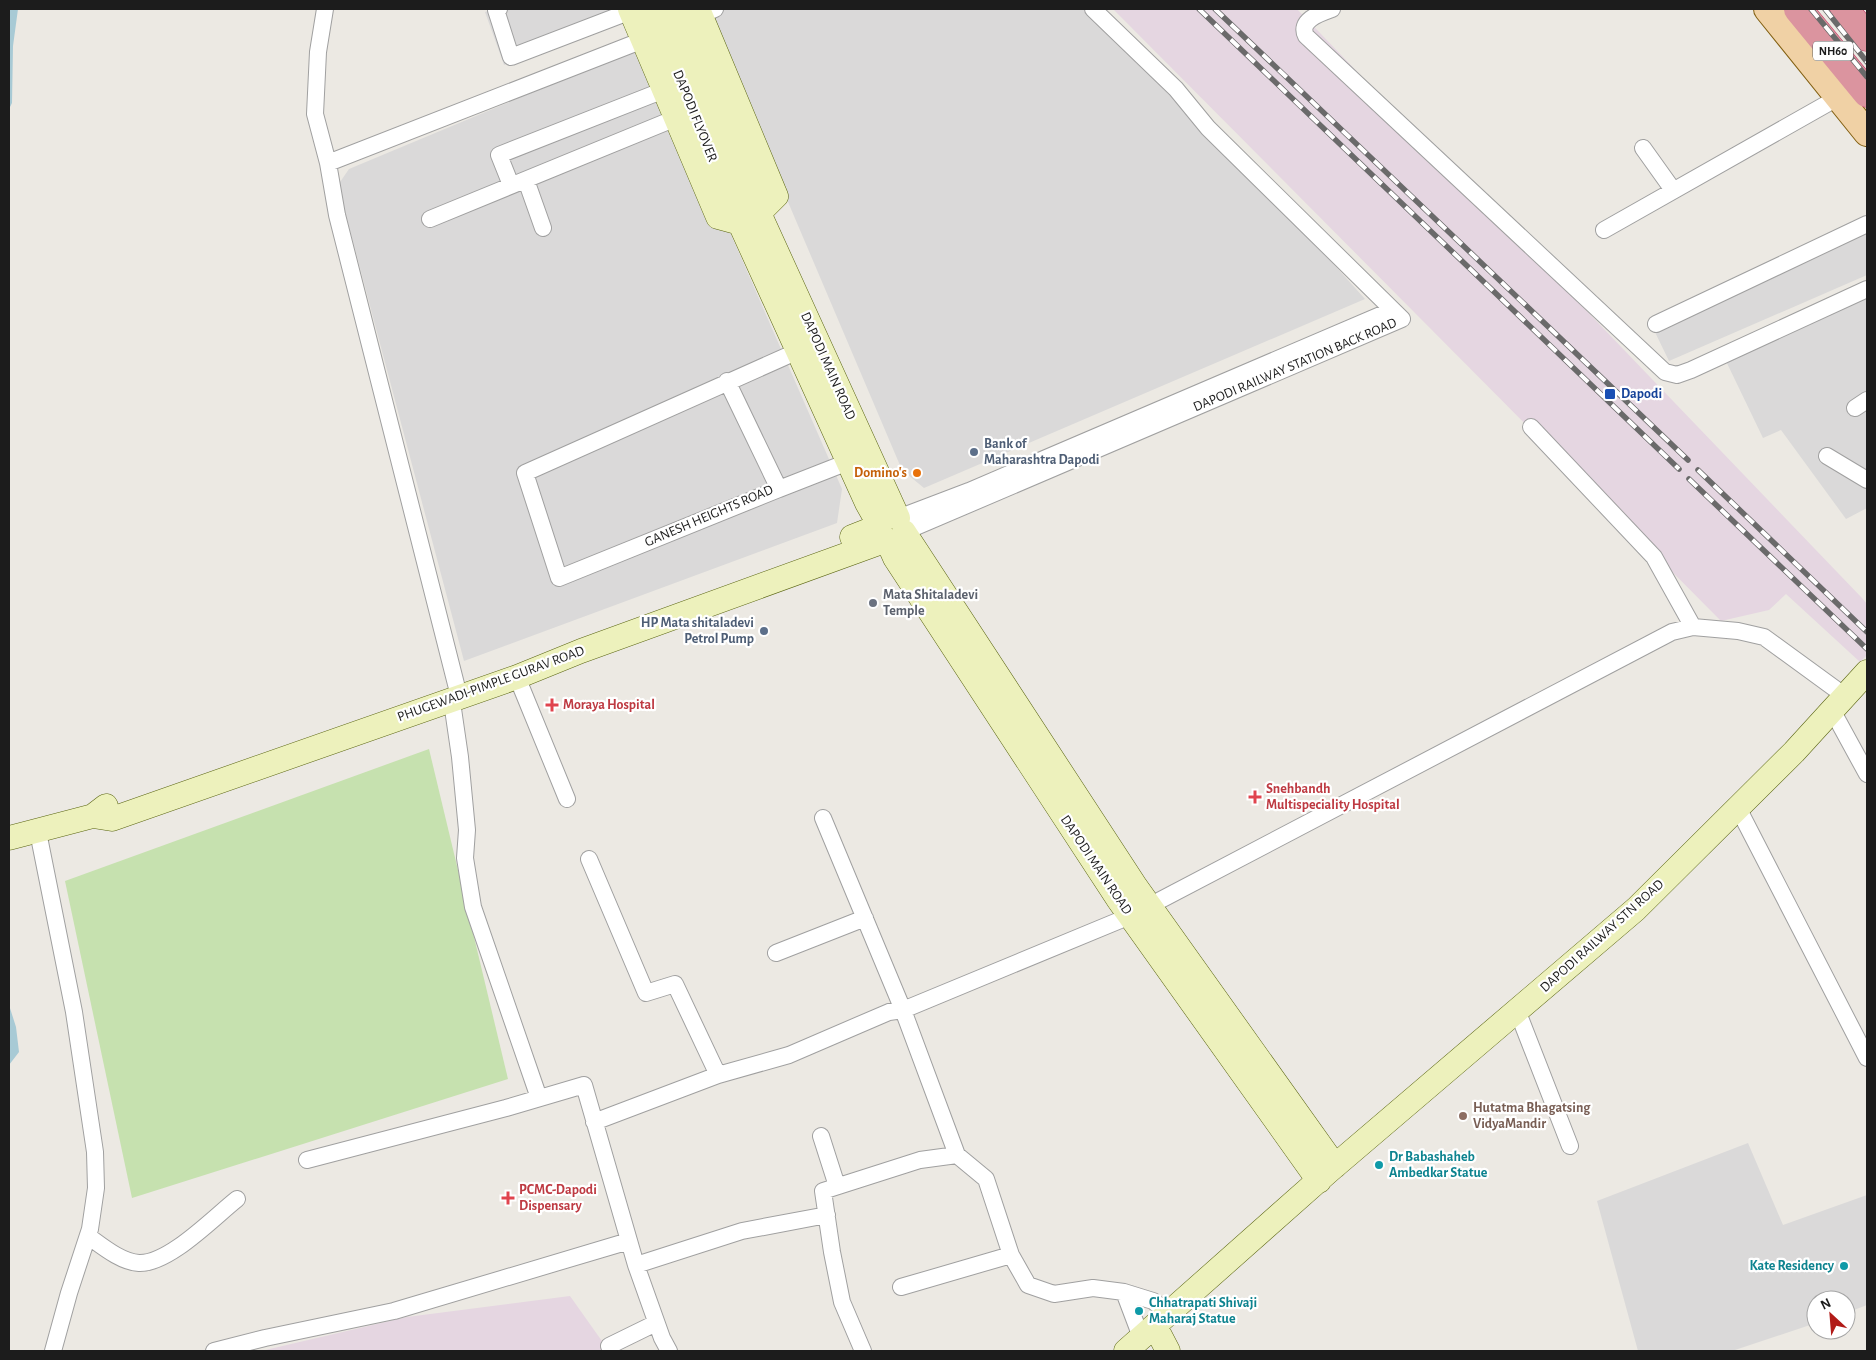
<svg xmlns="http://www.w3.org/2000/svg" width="1876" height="1360" viewBox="0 0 1876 1360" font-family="'Alegreya Sans',sans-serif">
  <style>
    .residential { fill: #dad9d9 }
    .industrial { fill: #e5d6e1 }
    .grass { fill: #c6e1af }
    .water { fill: #a8cad5 }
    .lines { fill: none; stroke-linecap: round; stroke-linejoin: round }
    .street-casing { stroke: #a0a0a0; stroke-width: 18 }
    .secondary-casing { stroke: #5a6512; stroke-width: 25 }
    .primary-casing { stroke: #836012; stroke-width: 28 }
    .highway-casing { stroke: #c23965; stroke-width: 29 }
    .street { stroke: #fff; stroke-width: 16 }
    .secondary { stroke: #edf1bc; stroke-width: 24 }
    .primary { stroke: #f0d1a5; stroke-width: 26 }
    .highway { stroke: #db949f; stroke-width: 28 }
    .rail-casing { stroke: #6a6a6a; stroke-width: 5.5 }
    .rail { stroke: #fff; stroke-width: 4; stroke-dasharray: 11; stroke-linecap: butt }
    .transit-dot { fill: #1a4fb4; stroke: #fff; stroke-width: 2 }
    .service-dot { fill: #5c6f8a; stroke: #fff; stroke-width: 2 }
    .food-dot { fill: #e8710a; stroke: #fff; stroke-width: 2 }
    .worship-dot { fill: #6b7280; stroke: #fff; stroke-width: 2 }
    .health-dot { fill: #e0444e; stroke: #fff; stroke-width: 2 }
    .education-dot { fill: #8d6e63; stroke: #fff; stroke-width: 2 }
    .culture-dot { fill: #0f9aa8; stroke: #fff; stroke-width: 2 }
    .labels { text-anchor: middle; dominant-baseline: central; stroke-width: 4.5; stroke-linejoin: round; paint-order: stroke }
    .shield { fill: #fff; stroke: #606060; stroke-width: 1 }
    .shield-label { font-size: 12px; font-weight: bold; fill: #1c1c1c }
    .street-label { font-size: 14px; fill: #1c1c1c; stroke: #fff }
    .transit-label { font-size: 14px; font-weight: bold; fill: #164399; stroke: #fff; text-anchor: start }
    .service-label { font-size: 14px; font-weight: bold; fill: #4e5e75; stroke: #fff; text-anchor: start }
    .food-label { font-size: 14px; font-weight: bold; fill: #c56008; stroke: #fff; text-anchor: end }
    .worship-label { font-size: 14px; font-weight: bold; fill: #5b616d; stroke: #fff; text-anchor: start }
    .health-label { font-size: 14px; font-weight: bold; fill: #be3a42; stroke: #fff; text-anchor: start }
    .education-label { font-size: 14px; font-weight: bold; fill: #785e54; stroke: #fff; text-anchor: start }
    .culture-label { font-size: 14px; font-weight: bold; fill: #0d838f; stroke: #fff; text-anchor: start }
  </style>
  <rect width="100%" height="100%" fill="#ece9e3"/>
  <path class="residential" d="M493 9H615L619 20 504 65 485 12Z
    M706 9H1088L1176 89 1365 299 924 488 902 470Z
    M648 44 842 489 837 523 464 661 338 185 349 169Z
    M1867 227V275L1669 361 1653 328Z
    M1867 292V508L1846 519 1781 430 1763 438 1724 357Z
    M1748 1143 1783 1225 1867 1195V1305L1846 1313V1300H1816V1323L1732 1351H1638L1597 1201Z"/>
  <path class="industrial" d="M1113 9H1297L1862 598 1867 604V655L1860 662 1786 594 1769 610 1721 621Z
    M570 1296 609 1351H261L407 1317Z"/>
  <path class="grass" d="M429 749 508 1079 132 1198 65 881Z"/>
  <path class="water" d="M9 9H18L13 46 12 103 9 109Z
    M9 1005 16 1027 19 1052 9 1065Z"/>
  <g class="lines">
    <g class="street-casing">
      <path id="street" d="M325 9 318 52 315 114 328 163 337 215 459 696 453 702V709L460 757 467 830 465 858 473 907 539 1098
        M499 9 496 10 511 57 631 11
        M1332 9C1321 13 1298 20 1306 36L1665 372 1677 375 1691 370 1867 289
        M701 15 715 9
        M1643 148 1673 190
        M328 163 643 40
        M526 180 543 228
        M511 185 499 155 664 90
        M430 219 676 118
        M1604 230 1839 97
        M1656 324 1867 224
        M727 381 779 489 559 578 525 473 798 351
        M1855 408 1867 400
        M1531 427 1654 557 1693 627
        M1827 456 1867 480
        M779 489 848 462
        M898 518 969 491 1392 310
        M904 532 1402 319 1208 128 1176 89 1093 9
        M517 677 567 799
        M1832 710 1867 774
        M1738 808 1867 1058
        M823 818 903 1010 957 1155 986 1179 1011 1255 1028 1285 1054 1294 1093 1288 1124 1292 1153 1301 1169 1313
        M38 832 74 1012 95 1152 96 1188 90 1229 69 1293 53 1351
        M589 859 646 993 675 984 718 1075
        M776 953 865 918
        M1517 1010 1570 1146
        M594 1122 718 1075 789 1055 889 1012 903 1010 1130 916 1672 632 1693 627 1738 631 1764 637 1845 696
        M821 1136 837 1186
        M307 1160 506 1108 584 1085 636 1265 662 1338 669 1351
        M88 1236C102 1246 121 1262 139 1263 169 1264 213 1218 237 1199
        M636 1265 742 1231 827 1215
        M901 1287 1011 1255
        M1124 1292 1141 1337
        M609 1346 656 1323
        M214 1351 265 1338 394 1311 629 1241
        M863 1351 842 1302 832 1252 823 1191 920 1160 957 1155"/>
    </g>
    <g class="secondary-casing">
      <path id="secondary" d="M630 9 718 217 740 223
        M652 9 728 197 867 503 880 526 852 537
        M675 9 748 189 898 518
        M698 9 776 196 759 213
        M904 532 1136 887 1335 1166
        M93 816 112 819 517 677 581 651 887 540 895 558 1118 899 1319 1181
        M9 838 93 816 106 806
        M1155 1326 1168 1351
        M1126 1351 1329 1171 1636 909 1794 752 1867 672"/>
    </g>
    <g class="primary-casing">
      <path id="primary" d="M1767 9 1867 133"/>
    </g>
    <g class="highway-casing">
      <path id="highway" d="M1798 9 1867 93
        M1844 9 1867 37"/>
    </g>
    <use href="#street" class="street"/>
    <use href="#secondary" class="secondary"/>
    <use href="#primary" class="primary"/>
    <use href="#highway" class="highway"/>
    <g class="rail-casing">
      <path id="rail" d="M1199 9 1679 469
        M1215 9 1688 460
        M1811 9 1867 77
        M1825 9 1867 62
        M1698 470 1867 632
        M1689 479 1867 649"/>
    </g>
    <use href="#rail" class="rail"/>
  </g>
  <rect class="transit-dot" x="1604" y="388" width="12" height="12" rx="2.5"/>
  <g class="service-dot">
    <circle cx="974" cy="452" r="5"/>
    <circle cx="764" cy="631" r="5"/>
  </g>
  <circle class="food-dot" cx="917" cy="473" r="5"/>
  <circle class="worship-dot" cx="873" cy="603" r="5"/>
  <g class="health-dot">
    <path d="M549.5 697.5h5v5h5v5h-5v5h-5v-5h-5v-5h5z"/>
    <path d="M1252.5 789.5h5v5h5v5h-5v5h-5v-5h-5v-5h5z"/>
    <path d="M505.5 1190.5h5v5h5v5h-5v5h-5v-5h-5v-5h5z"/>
  </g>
  <circle class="education-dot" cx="1463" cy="1116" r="5"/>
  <g class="culture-dot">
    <circle cx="1379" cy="1165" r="5"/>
    <circle cx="1844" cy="1266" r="5"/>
    <circle cx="1139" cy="1311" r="5"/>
  </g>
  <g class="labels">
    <rect class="shield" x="1813" y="41.5" width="40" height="19" rx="4"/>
    <g class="shield-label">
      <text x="1833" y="51">NH60</text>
    </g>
    <g class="street-label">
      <text transform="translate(695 116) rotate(68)">DAPODI FLYOVER</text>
      <text transform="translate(1295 365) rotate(-23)">DAPODI RAILWAY STATION BACK ROAD</text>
      <text transform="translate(828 366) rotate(66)">DAPODI MAIN ROAD</text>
      <text transform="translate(709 516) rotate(-23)">GANESH HEIGHTS ROAD</text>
      <text transform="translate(491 684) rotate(-20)">PHUGEWADI-PIMPLE GURAV ROAD</text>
      <text transform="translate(1096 865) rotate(56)">DAPODI MAIN ROAD</text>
      <text transform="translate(1602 936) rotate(-42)">DAPODI RAILWAY STN ROAD</text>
    </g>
    <g class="transit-label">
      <text x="1621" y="394">Dapodi</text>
    </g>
    <g class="service-label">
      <text x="984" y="444">Bank of<tspan x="984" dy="16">Maharashtra Dapodi</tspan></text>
      <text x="754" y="623" text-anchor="end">HP Mata shitaladevi<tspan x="754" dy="16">Petrol Pump</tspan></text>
    </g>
    <g class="food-label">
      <text x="907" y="473">Domino's</text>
    </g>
    <g class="worship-label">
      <text x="883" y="595">Mata Shitaladevi<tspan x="883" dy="16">Temple</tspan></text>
    </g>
    <g class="health-label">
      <text x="563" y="705">Moraya Hospital</text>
      <text x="1266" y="789">Snehbandh<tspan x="1266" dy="16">Multispeciality Hospital</tspan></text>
      <text x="519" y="1190">PCMC-Dapodi<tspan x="519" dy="16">Dispensary</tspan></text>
    </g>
    <g class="education-label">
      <text x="1473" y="1108">Hutatma Bhagatsing<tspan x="1473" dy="16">VidyaMandir</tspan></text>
    </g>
    <g class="culture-label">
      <text x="1389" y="1157">Dr Babashaheb<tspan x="1389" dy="16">Ambedkar Statue</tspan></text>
      <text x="1834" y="1266" text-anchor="end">Kate Residency</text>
      <text x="1149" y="1303">Chhatrapati Shivaji<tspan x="1149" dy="16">Maharaj Statue</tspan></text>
    </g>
  </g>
  <rect width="1876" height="1360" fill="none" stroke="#1c1c1c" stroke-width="20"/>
  <g transform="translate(1831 1315) rotate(334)"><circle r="24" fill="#ffffff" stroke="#a4a4a4"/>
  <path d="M0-4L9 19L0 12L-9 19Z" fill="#b11b18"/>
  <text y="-8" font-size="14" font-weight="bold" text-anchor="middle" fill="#1c1c1c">N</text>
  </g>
</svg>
